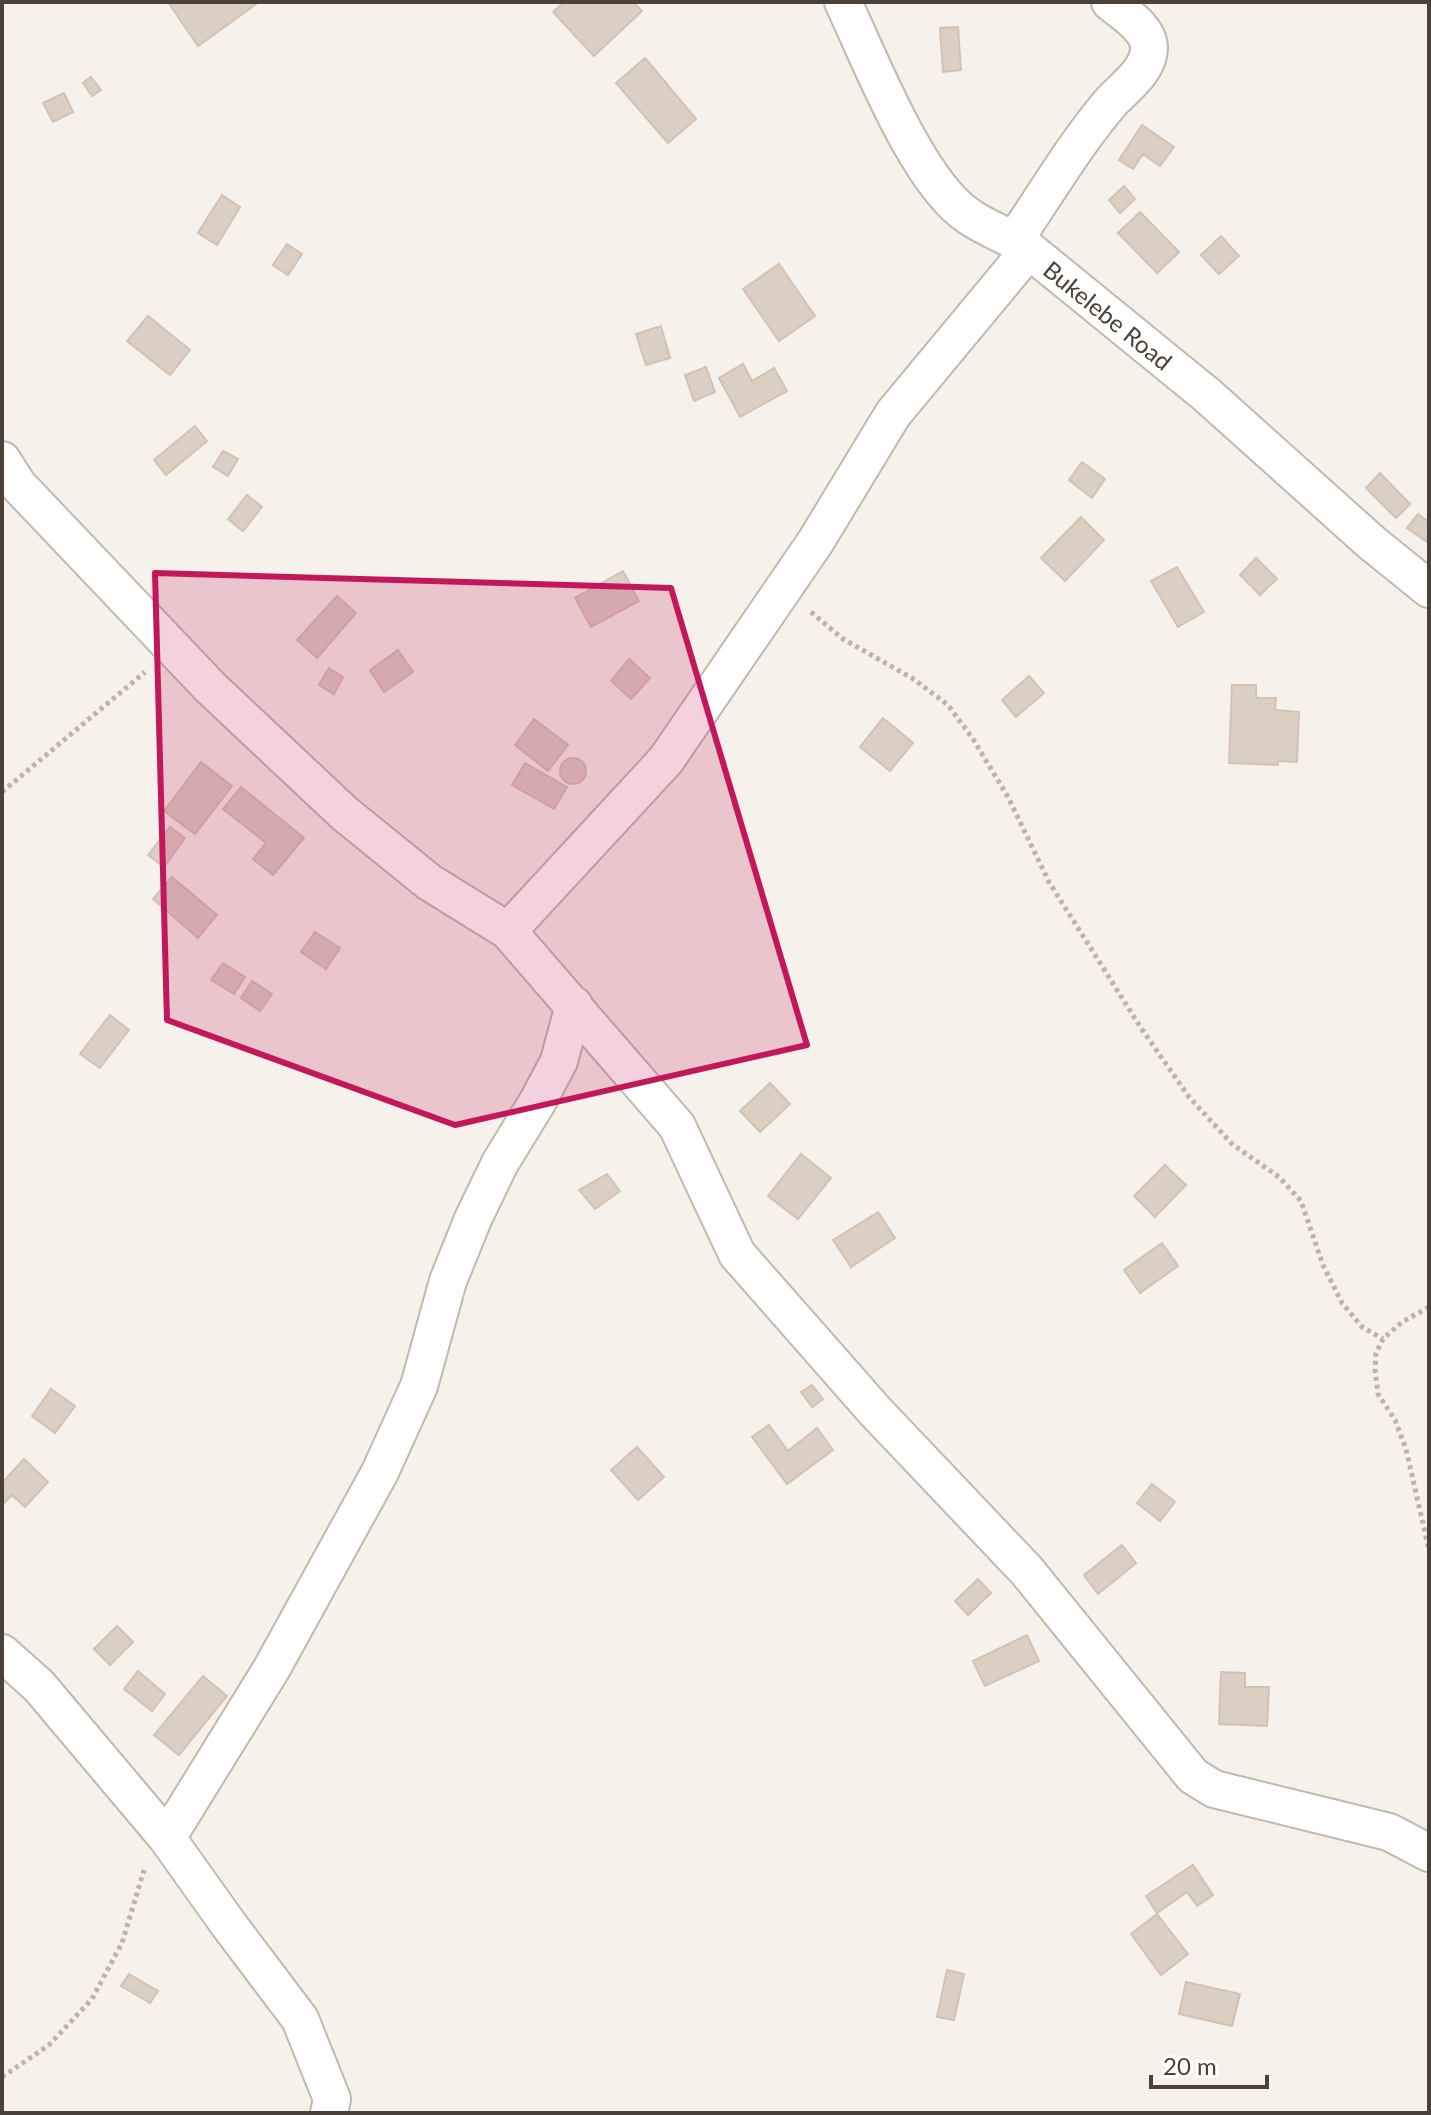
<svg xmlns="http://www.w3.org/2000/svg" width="1431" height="2115" viewBox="0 0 1431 2115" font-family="Lato,sans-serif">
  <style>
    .building { fill: #dbcec3; stroke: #d3c2b3; stroke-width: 2 }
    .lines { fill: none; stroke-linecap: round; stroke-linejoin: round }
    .minor-casing { stroke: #c2b8ad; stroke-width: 40 }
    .path { stroke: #c4b29e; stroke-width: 5; stroke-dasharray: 4 4; stroke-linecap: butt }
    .minor { stroke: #fff; stroke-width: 36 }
    .marked { fill: #c2185b; fill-opacity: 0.2; stroke: #c2185b; stroke-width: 6; stroke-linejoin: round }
    .labels { text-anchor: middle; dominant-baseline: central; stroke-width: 7; stroke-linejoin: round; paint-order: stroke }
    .street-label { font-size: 24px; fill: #4b4138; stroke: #fff }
  </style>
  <rect width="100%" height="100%" fill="#f6f1eb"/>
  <path class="building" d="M168 2H259L198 46Z
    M564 2H633L642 11 594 56 553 12Z
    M958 27 961 70 943 72 940 28Z
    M645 58 696 119 668 143 616 83Z
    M91 77 101 90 92 96 83 83Z
    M64 93 73 112 53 122 43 103Z
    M1142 125 1174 147 1160 166 1143 154 1133 169 1119 160Z
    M1124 186 1135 199 1120 213 1109 200Z
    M222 195 240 207 217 245 198 233Z
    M1140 212 1179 252 1157 273 1118 233Z
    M1221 236 1239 256 1219 274 1201 255Z
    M287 244 302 254 288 275 273 265Z
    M779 264 815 316 779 341 743 289Z
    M148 316 190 350 170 375 127 341Z
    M661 326 670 358 646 365 636 334Z
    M743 364 752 381 774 368 787 391 740 417 719 378Z
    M706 367 715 392 694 401 685 375Z
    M195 426 207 441 166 475 154 460Z
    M223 451 238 459 228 476 213 467Z
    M1082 462 1105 479 1092 498 1069 480Z
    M1380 473 1410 504 1396 518 1366 488Z
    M247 495 262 507 243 531 228 519Z
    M1418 514 1429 522 1427 542 1407 528Z
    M1081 517 1104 540 1065 581 1041 558Z
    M1256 558 1277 579 1260 595 1240 575Z
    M1177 567 1204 612 1178 627 1151 581Z
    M623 571 639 601 591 627 575 598Z
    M337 596 356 613 317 658 297 640Z
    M398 650 413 672 384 692 370 670Z
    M629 659 650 678 631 699 611 681Z
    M329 668 343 677 334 694 319 685Z
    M1029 676 1044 693 1016 717 1002 700Z
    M1232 685H1256V698H1276L1275 710 1299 712 1297 762 1278 761V765L1229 763Z
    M883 718 913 743 890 771 860 747Z
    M534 719 568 745 548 771 515 745Z
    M560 771a13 13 0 1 1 26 0a13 13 0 1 1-26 0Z
    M201 762 232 786 195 834 164 811Z
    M525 763 567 787 554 809 512 785Z
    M241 787 304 838 273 875 253 859 266 843 223 809Z
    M170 827 185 838 164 867 148 855Z
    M172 877 217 915 198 938 153 899Z
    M315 932 340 948 326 969 301 952Z
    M223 963 245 977 234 994 211 980Z
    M252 981 272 994 260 1011 241 998Z
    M110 1015 129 1030 100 1068 80 1054Z
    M770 1083 790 1104 760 1132 740 1111Z
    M801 1154 831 1178 798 1219 768 1196Z
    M1165 1165 1186 1185 1155 1217 1134 1196Z
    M607 1174 620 1191 595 1209 579 1190Z
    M878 1212 895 1238 851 1267 833 1240Z
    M1162 1243 1178 1266 1140 1293 1124 1270Z
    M812 1385 823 1399 812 1407 801 1392Z
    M51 1389 75 1406 55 1433 32 1416Z
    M769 1425 788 1451 817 1428 833 1450 787 1484 752 1437Z
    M637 1447 664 1477 638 1500 611 1470Z
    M24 1459 48 1482 25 1507 12 1495 2 1505V1483Z
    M1152 1484 1175 1502 1160 1521 1137 1503Z
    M1122 1545 1136 1563 1098 1594 1084 1575Z
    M978 1579 991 1593 968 1615 955 1601Z
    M117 1626 133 1642 110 1665 94 1649Z
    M1027 1635 1039 1661 985 1686 973 1661Z
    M138 1671 165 1694 152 1711 124 1689Z
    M1221 1672 1245 1673V1687H1269L1267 1726 1219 1724Z
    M203 1676 227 1696 179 1755 154 1735Z
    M1193 1865 1213 1895 1197 1906 1187 1892 1157 1913 1146 1896Z
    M1157 1914 1188 1954 1161 1975 1131 1934Z
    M947 1970 964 1974 954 2020 937 2017Z
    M129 1974 158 1991 150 2003 121 1986Z
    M1186 1982 1240 1994 1232 2026 1179 2014Z"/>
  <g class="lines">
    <g class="minor-casing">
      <path id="minor" d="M843 2C870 59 918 184 970 217 989 230 1010 236 1029 250L1207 395 1372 543 1429 589
        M1015 239C1046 194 1075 144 1111 102 1125 87 1149 70 1149 48 1149 28 1123 13 1110 2
        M2 460 18 485 210 687 344 813 429 882 508 931 677 1126 737 1254 875 1411 1027 1571 1193 1776 1214 1789 1389 1832 1429 1853
        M508 931 666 760 816 541 893 414 1029 250
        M2 1653 39 1686 167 1838 229 1925 300 2019 332 2099 329 2113
        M167 1838 272 1668 380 1472 419 1386 448 1281 473 1219 500 1163 538 1101 559 1061 574 1005"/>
    </g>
    <path class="path" d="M811 612 843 639 912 678 948 705 973 739 1008 797 1049 882 1141 1028 1189 1097 1232 1144 1279 1177 1301 1201 1323 1265 1342 1303 1362 1327 1383 1339
      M2 792 145 672
      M1429 1307 1402 1322 1383 1339 1376 1353 1375 1370 1378 1394 1395 1420 1406 1449 1429 1550
      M2 2077 49 2045 92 1999 122 1943 144 1870"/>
    <use href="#minor" class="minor"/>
  </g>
  <path class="marked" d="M155 573 671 588 807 1045 455 1125 167 1020Z"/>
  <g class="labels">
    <g class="street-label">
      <text transform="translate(1108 315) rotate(39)">Bukelebe Road</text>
    </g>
  </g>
  <rect width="1431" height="2115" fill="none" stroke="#4b4138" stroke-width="8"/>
  <path d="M1151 2075v12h116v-12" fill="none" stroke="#4b4138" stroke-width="4"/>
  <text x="1163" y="2075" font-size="24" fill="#4b4138" stroke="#ffffff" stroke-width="6" paint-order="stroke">20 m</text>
</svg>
